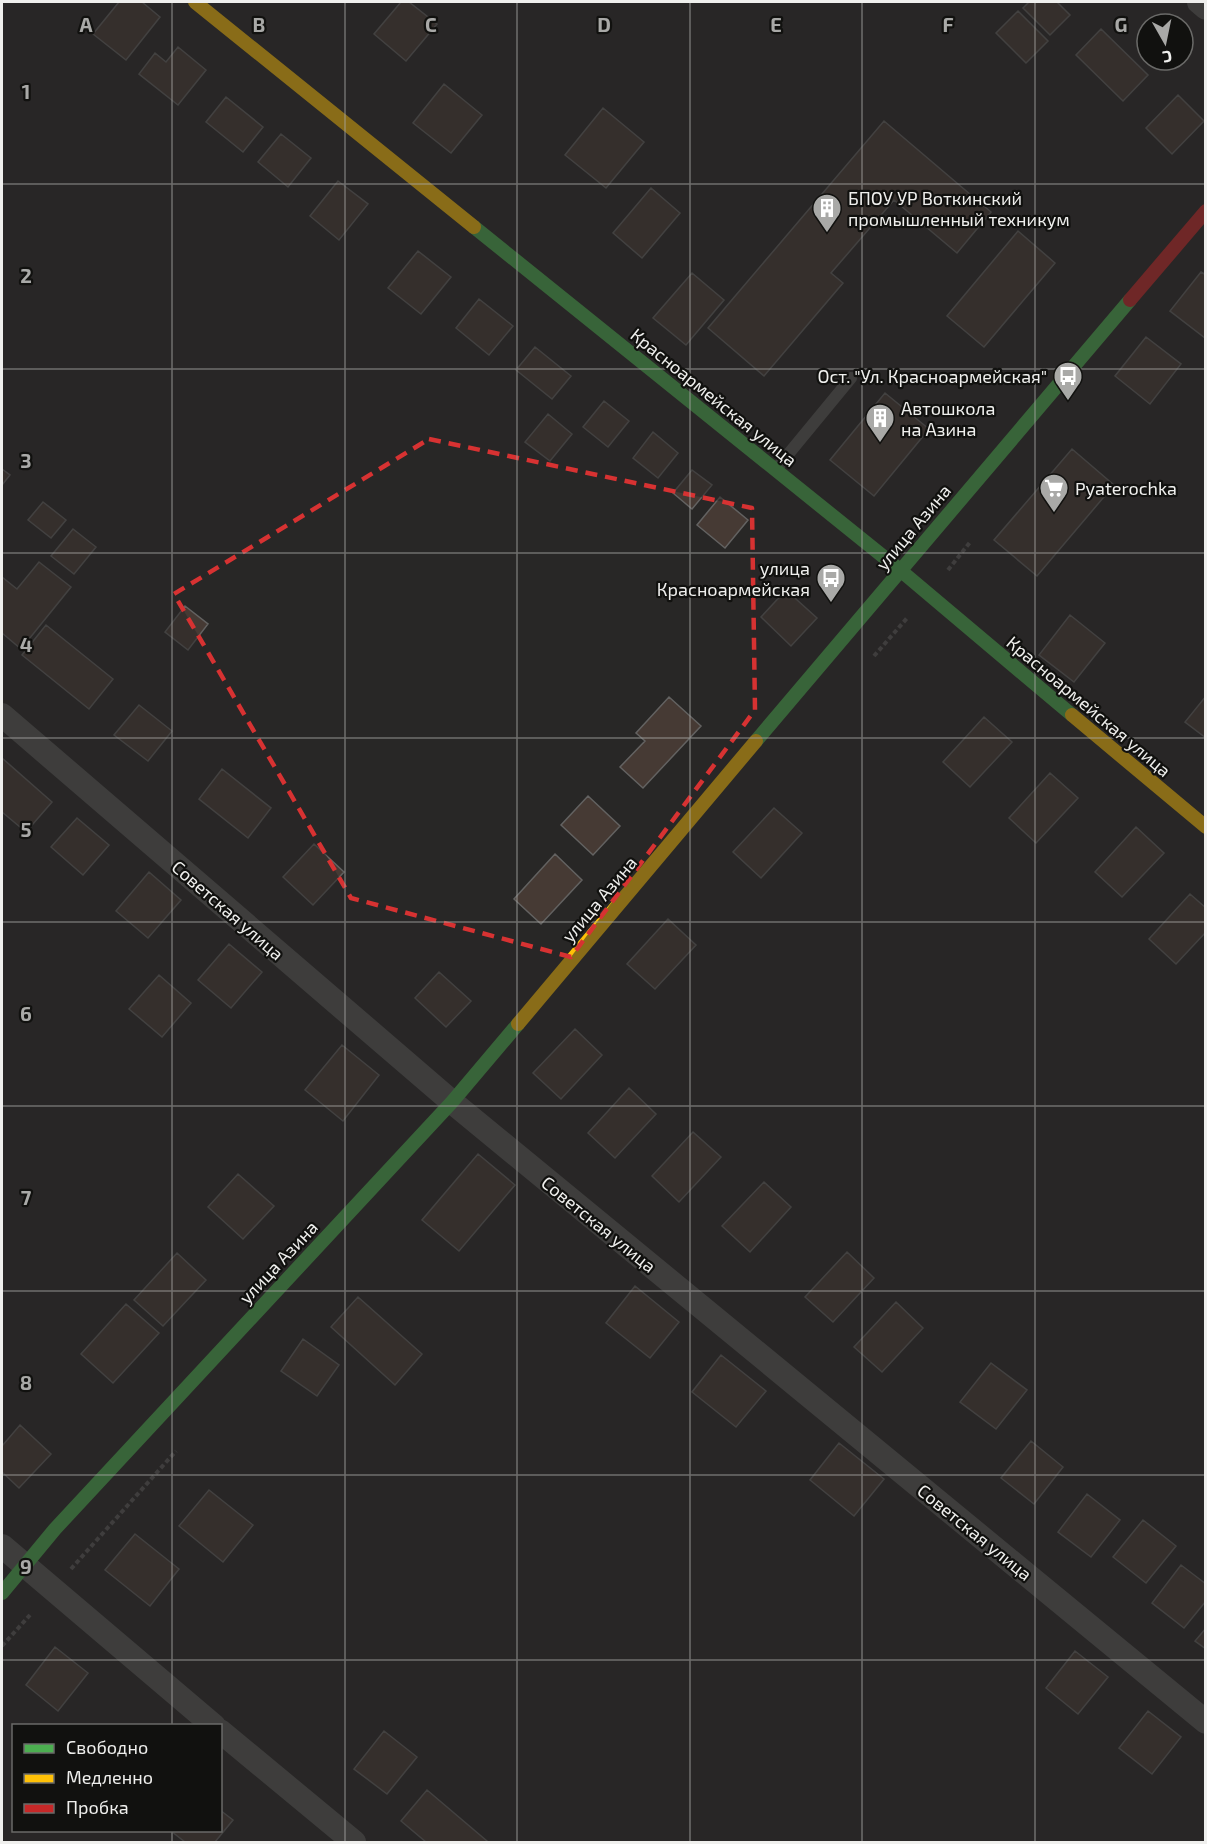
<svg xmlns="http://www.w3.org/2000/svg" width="1207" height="1844" viewBox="0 0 1207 1844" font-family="'Exo 2',sans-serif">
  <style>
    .building { fill: #463a34; stroke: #636261; stroke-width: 1.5 }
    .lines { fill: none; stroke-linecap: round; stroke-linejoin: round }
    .path { stroke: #5b5a5a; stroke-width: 4; stroke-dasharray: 4.5 3; stroke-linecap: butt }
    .lane { stroke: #595958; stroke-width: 12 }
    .street { stroke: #595958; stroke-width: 24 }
    .fast { stroke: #4caf50; stroke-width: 14 }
    .slow { stroke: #ffc107; stroke-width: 14 }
    .jam { stroke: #c62828; stroke-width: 14 }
    .marked { fill: none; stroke: #d73232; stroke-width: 4.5; stroke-dasharray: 12 8; stroke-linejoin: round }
    .grid { fill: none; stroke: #a9a9a7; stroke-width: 1.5; stroke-opacity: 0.55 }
    .labels { text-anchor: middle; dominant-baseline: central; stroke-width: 4.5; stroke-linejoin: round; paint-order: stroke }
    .poi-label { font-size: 18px; fill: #efefed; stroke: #11110f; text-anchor: start }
    .street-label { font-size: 18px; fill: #efefed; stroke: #11110f }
    .grid-label { font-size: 20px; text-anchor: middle; font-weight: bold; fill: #a9a9a7; stroke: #11110f; stroke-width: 4.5; stroke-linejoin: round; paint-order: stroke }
  </style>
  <rect width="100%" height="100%" fill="#282726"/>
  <path class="building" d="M119 2H142L160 17 126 60 93 34Z
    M401 2H409L437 24 406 61 374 34Z
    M1029 2H1057L1070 15 1050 35 1023 8Z
    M1018 11 1048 41 1026 63 996 33Z
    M1101 29 1148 75 1123 101 1076 55Z
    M178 47 206 70 178 105 139 74 155 53 166 62Z
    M444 84 482 115 451 153 413 123Z
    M1178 95 1204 121 1172 154 1146 128Z
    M226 97 263 127 243 152 206 122Z
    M603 108 644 142 606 188 565 155Z
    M884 121 991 212 957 253 894 200 831 273 843 283 764 376 708 328Z
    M281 134 311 158 288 187 258 162Z
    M338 181 368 204 339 240 310 216Z
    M651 188 680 213 642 258 613 233Z
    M1018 231 1055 263 984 347 947 316Z
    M418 251 451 277 421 314 388 288Z
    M1201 272 1206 275 1205 338 1170 311Z
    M692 273 724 300 686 345 653 318Z
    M479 299 513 326 489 355 456 328Z
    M1146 337 1181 364 1150 404 1115 376Z
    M535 347 571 376 552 399 516 370Z
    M885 393 929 429 874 496 830 460Z
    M604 401 629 421 608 447 583 427Z
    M548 414 572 434 550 461 525 442Z
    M653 432 678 453 658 478 633 458Z
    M1072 449 1114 485 1037 576 994 540Z
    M2 469 10 475 2 485Z
    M692 470 712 485 692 509 673 493Z
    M720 497 748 520 725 548 697 525Z
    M43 502 66 520 51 538 28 520Z
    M73 529 96 547 74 574 51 556Z
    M39 562 71 587 21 649 2 633V577L17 589Z
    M786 590 817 618 791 646 761 617Z
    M185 606 208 624 188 650 165 632Z
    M1070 615 1105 643 1074 682 1039 655Z
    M46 625 113 679 89 709 22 655Z
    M1206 696V738L1185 722Z
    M669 697 701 726 643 788 620 767 645 741 636 733Z
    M139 705 172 731 148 761 114 735Z
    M984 717 1012 742 970 787 943 762Z
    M2 758 52 802 26 832 2 812Z
    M222 769 271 808 248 838 199 799Z
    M1050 773 1078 798 1036 843 1009 818Z
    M588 796 620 826 593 855 561 825Z
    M774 808 802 833 761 878 733 852Z
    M77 818 109 845 83 875 51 847Z
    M1136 827 1164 853 1122 897 1095 872Z
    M314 844 344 872 313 905 283 877Z
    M555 854 582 880 541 924 514 899Z
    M149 872 181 900 148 938 116 911Z
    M1190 894 1206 908V932L1176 964 1149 939Z
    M668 919 696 945 655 989 627 964Z
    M229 944 262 972 231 1008 198 980Z
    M439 972 471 1001 446 1027 415 998Z
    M159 975 191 1003 162 1037 129 1009Z
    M575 1029 602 1055 561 1099 533 1073Z
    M342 1045 379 1075 343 1121 305 1090Z
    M629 1088 656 1114 615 1158 588 1133Z
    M693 1132 721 1157 679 1202 652 1176Z
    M478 1154 515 1185 459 1251 422 1220Z
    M238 1174 274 1206 243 1239 208 1207Z
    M764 1182 791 1207 750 1252 722 1226Z
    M847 1252 874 1278 833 1322 805 1297Z
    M177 1253 206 1280 163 1326 134 1300Z
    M635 1286 679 1322 650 1358 606 1323Z
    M358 1297 422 1354 395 1385 331 1327Z
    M896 1302 923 1328 882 1372 854 1347Z
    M126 1304 159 1333 113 1383 81 1354Z
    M303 1339 339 1365 317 1396 281 1371Z
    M721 1355 766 1391 736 1427 692 1392Z
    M991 1363 1027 1390 996 1429 960 1402Z
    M20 1425 51 1454 19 1488 2 1472V1446Z
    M1031 1441 1063 1467 1034 1504 1001 1478Z
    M839 1443 884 1479 854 1516 810 1480Z
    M209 1490 253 1525 223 1562 179 1526Z
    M1087 1494 1120 1520 1091 1557 1058 1532Z
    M1143 1520 1176 1546 1146 1583 1113 1557Z
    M135 1534 179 1569 150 1606 105 1570Z
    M1181 1565 1206 1584V1601L1184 1628 1152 1603Z
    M1206 1628V1649L1195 1641Z
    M55 1647 88 1673 58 1711 26 1685Z
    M1075 1651 1108 1677 1078 1714 1046 1688Z
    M1148 1711 1181 1737 1152 1774 1119 1748Z
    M384 1731 417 1757 387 1794 354 1769Z
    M427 1790 487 1841 486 1842H426L401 1821Z
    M220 1810 233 1820 215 1842H185L171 1831 220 1830Z"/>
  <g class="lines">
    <path class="path" d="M948 570 971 541
      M874 656 908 617
      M71 1569 176 1451
      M2 1646 30 1615"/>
    <path class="lane" d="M776 469 851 378"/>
    <path class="street" d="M1199 2 1206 8
      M2 715 452 1102 1206 1722
      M2 1546 214 1726
      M220 1731 354 1842"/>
    <path class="fast" d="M474 227 900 570 1072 715
      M756 741 1130 300
      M2 1593 55 1529 452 1102 518 1024"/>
    <path class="slow" d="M195 2 474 227
      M1072 715 1206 827
      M518 1024 756 741"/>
    <path class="jam" d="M1130 300 1206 211"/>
  </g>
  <path d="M0 0H1207V1844H0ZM429 439 752 508 755 710 571 957 351 898 174 594Z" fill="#282726" fill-opacity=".55" fill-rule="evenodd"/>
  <path class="marked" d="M429 439 752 508 755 710 571 957 351 898 174 594Z"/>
  <path class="grid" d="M172 2V1726M345 2V1842M517 2V1842M690 2V1842M862 2V1842M1035 2V1842M2 184H1206M2 369H1206M2 553H1206M2 738H1206M2 922H1206M2 1106H1206M2 1291H1206M2 1475H1206M2 1660H1206M172 1830V1842"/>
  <defs>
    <g id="building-pin" transform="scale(1.5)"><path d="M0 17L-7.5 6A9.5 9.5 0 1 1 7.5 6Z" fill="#a9a9a7" stroke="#11110f"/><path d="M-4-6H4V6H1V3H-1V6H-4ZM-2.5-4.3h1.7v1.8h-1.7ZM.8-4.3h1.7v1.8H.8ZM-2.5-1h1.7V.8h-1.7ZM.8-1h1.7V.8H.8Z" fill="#fff"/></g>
    <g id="bus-pin" transform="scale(1.5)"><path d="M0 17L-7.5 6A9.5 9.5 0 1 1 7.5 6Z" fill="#a9a9a7" stroke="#11110f"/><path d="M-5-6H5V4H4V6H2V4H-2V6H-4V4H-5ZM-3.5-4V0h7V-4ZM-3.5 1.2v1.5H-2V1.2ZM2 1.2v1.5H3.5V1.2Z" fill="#fff"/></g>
    <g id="supermarket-pin" transform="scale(1.5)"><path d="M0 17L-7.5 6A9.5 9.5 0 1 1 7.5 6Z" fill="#a9a9a7" stroke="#11110f"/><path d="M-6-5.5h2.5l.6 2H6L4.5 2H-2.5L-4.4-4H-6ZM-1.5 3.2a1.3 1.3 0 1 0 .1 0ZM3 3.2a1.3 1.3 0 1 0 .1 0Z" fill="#fff"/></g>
  </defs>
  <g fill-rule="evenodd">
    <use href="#building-pin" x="827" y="208"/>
    <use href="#bus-pin" x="1068" y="376"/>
    <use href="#building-pin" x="880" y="418"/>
    <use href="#supermarket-pin" x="1054" y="488"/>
    <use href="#bus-pin" x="831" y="578"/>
  </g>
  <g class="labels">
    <g class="poi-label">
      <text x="848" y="198">БПОУ УР Воткинский<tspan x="848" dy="21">промышленный техникум</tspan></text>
      <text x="1047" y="376" text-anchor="end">Ост. "Ул. Красноармейская"</text>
      <text x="901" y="408">Автошкола<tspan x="901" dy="21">на Азина</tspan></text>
      <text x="1075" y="488">Pyaterochka</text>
      <text x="810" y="568" text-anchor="end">улица<tspan x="810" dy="21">Красноармейская</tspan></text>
    </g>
    <g class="street-label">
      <text transform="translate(714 397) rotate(39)">Красноармейская улица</text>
      <text transform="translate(913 527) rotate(-50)">улица Азина</text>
      <text transform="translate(1089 706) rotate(40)">Красноармейская улица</text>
      <text transform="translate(599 899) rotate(-50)">улица Азина</text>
      <text transform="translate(228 910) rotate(41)">Советская улица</text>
      <text transform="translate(599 1224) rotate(39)">Советская улица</text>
      <text transform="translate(278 1262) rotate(-47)">улица Азина</text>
      <text transform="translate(975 1532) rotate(39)">Советская улица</text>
    </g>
  </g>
  <g class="grid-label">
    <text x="86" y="32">A</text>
    <text x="259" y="32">B</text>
    <text x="431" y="32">C</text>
    <text x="604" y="32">D</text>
    <text x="776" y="32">E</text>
    <text x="948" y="32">F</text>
    <text x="1121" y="32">G</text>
    <text x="26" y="99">1</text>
    <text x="26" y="283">2</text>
    <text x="26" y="468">3</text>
    <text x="26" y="652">4</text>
    <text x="26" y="837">5</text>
    <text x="26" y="1021">6</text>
    <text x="26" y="1205">7</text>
    <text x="26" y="1390">8</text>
    <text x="26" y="1574">9</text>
  </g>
  <rect width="1207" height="1844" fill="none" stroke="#efefed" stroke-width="6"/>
  <rect x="12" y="1724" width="210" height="108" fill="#11110f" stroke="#6a6a68" stroke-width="1.5"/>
  <rect x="24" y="1744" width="30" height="9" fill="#4caf50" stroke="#6a6a68" stroke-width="1.5"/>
  <text x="66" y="1754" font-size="18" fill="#efefed">Свободно</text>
  <rect x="24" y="1774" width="30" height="9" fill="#ffc107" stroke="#6a6a68" stroke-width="1.5"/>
  <text x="66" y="1784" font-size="18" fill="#efefed">Медленно</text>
  <rect x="24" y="1804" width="30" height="9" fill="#c62828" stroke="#6a6a68" stroke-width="1.5"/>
  <text x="66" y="1814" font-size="18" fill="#efefed">Пробка</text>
  <g transform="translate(1165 42) rotate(171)"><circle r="28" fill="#11110f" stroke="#6a6a68" stroke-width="1.5"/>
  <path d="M0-4.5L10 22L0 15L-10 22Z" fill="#a9a9a7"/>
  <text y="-9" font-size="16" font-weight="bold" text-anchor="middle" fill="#efefed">С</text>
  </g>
</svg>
